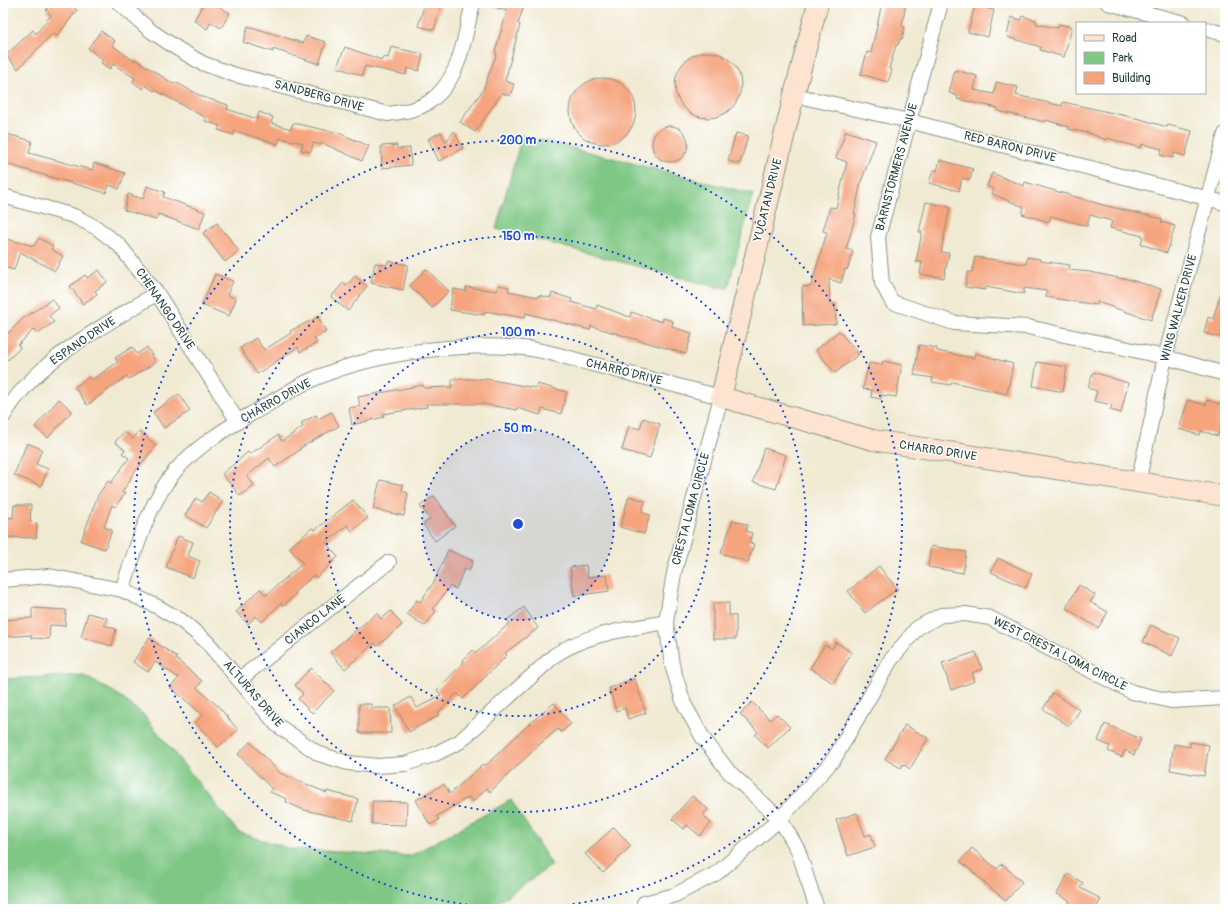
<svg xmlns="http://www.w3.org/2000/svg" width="1228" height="912" viewBox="0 0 1228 912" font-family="Pangolin,sans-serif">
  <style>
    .green { fill: #7ec784; stroke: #4e825c }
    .building { fill: #f5a47e }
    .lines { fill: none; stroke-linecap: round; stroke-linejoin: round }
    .street-casing { stroke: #889484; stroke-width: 16 }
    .secondary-casing { stroke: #889484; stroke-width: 22 }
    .street { stroke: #fff; stroke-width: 14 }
    .secondary { stroke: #fde4d1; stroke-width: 20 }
    .ring { fill: none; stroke: #1d4ed8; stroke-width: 2; stroke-dasharray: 2 4 }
    .labels { text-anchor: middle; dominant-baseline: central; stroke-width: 3; stroke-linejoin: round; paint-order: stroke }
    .street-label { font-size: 12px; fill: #1f3d34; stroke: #fff }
    .centre { fill: #1d4ed8; stroke: #fff; stroke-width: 2 }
    .ring-label { font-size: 12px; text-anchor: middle; font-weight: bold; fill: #1d4ed8; stroke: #fff; stroke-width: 3; stroke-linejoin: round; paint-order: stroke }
  </style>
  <rect width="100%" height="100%" fill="#fff"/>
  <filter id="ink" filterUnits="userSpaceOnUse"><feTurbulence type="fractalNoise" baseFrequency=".025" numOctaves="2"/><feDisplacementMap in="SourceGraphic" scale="8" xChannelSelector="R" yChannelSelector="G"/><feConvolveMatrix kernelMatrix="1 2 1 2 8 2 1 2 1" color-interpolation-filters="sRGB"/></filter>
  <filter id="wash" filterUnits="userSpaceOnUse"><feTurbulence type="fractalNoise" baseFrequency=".012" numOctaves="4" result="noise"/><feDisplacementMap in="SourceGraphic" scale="16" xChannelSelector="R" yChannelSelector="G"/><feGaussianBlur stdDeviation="0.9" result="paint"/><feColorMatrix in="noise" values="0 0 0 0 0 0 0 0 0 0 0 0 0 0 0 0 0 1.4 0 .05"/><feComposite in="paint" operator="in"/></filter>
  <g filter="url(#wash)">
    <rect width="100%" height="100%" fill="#f1ead3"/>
    <path class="green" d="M522 135 753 194 728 288 716 287 496 229Z
      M82 675 114 692 143 714 238 832 291 849 410 856 511 800 552 865 488 909H3V679Z"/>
    <g id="blocks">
      <path class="building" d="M52 3H68L77 10 57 36 53 33 18 69 6 55 33 30 36 34 51 15 46 10Z
        M204 3H213L230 13 221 28 211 22 207 29 194 20Z
        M425 3H442L434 30 418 26Z
        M489 3H525L518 24 520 25 505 81 514 84 510 96 502 93 475 132 460 122 483 90 497 53 495 52 507 11 489 5Z
        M882 3H906L902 26 905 27 902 39H900L898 45H896L889 69 892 70 888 82 861 74 867 52 871 53Z
        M975 6 994 10 988 37 968 32Z
        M1023 16 1037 21 1036 24 1058 28 1059 24 1072 27 1064 57 1040 50 1041 47 1007 37 1011 17 1021 20Z
        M248 26 303 43 306 36 326 42 319 64 273 49V52L243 42Z
        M101 31 115 41 112 45 134 61 135 59 174 84 175 82 203 97 228 105 227 109 257 119 259 112 273 117 271 123 291 129 293 123 339 133 369 146 362 161 322 143 321 145 313 143 311 152 301 150 303 143 280 138 278 144 235 131 234 135 218 130 220 126 205 121 206 118 155 90 154 91 145 85 143 89 133 82 135 78 113 64 110 69 101 63 103 60 88 48Z
        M345 47 382 60 383 57 388 58 391 47 423 54 419 71 407 68 406 75 365 66 362 76 337 67Z
        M675 85a33 33 0 1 1 66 0a33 33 0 1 1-66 0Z
        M955 70 977 76 974 90 994 94 996 82 1018 87 1016 95 1062 106 1063 102 1140 119 1167 127 1168 125 1192 131 1185 156 1174 153 1173 158 1160 155 1162 149 1142 144 1141 148 1107 138 1106 140 1089 133 1068 129 1069 127 1046 120 1045 122 998 111V108L957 99 958 96 949 93Z
        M570 111a33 33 0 1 1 66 0a33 33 0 1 1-66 0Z
        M652 144a18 18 0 1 1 36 0a18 18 0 1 1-36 0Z
        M454 131 463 148 439 161 428 139 441 132 446 142Z
        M846 131 876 141 861 182 854 214H856L846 249 853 251 847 270 845 269 841 283 829 279 830 304H835L836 324 803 326 802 287 811 286 827 232 823 231 830 207 836 208 847 162 836 158Z
        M3 133 32 141 29 153 92 170 94 163 125 173 119 189 109 185 106 193 3 163Z
        M736 133 748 136 740 164 728 161Z
        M397 145V149L410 148 411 165 382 168 381 146Z
        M940 160 973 169 970 180 962 178 959 191 929 183 933 170 937 171Z
        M992 173 1024 186 1025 182 1103 205 1162 219 1161 222 1175 226 1167 253 1141 244 1143 236 1110 228 1112 221 1090 215 1087 226 1051 216 1049 222 1022 214 1024 207 992 194 994 189 987 186Z
        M147 186 165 192 163 197 205 212 199 229 158 214 156 220 124 210 128 194 143 199Z
        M926 202 950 207 941 252 949 253 944 278 920 274 922 262H916L922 232H919Z
        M217 223 239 251 225 262 203 233Z
        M3 238 34 246 39 238 53 246 51 249 63 256 55 271 20 252 14 270 3 267Z
        M975 257 1026 264 1027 257 1040 259V261L1070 265 1069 270 1090 272 1124 279V278L1161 289 1151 320 1097 302V305L1046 297 1047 291 1024 288V294L986 287 985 290 965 287 968 272H972Z
        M388 261 408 265 403 290 371 283 375 263 387 265Z
        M426 269 449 291 432 308 410 286Z
        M99 270 107 282 95 291 97 294 83 304 70 286 85 275 87 278Z
        M215 274 233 281 227 295 236 299 229 316 202 305Z
        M355 276 367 286 348 311 331 297 343 283 346 286Z
        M498 285 509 287 508 291 538 297 539 295 550 298 552 293 572 299 571 302 596 309 597 305 630 317 631 312 662 322 663 318 673 321 672 327 692 333 686 354 591 326 590 330 526 313 525 318 485 311 484 315 450 310 453 289 466 291V287L497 291Z
        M1222 288H1225V332L1223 338 1204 333 1208 317 1213 319Z
        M52 299 59 308 49 316 54 322 38 334 34 329 18 345 20 348 8 360 3 354V328L8 333 24 318Z
        M318 317 326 332 314 338 317 343 300 352 298 347 257 374 240 348 256 338 264 350 291 333 290 331Z
        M839 331 859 354 835 373 816 350Z
        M919 345 937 348V351L974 358 975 353 1013 364 1007 394 952 382 951 385 932 382 933 378 914 375Z
        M132 347 137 354 147 347 156 362 129 379 127 376 87 405 75 387 89 377 92 380 118 362 115 358Z
        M883 361 902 365 896 397 882 395 881 399 871 397 872 390 863 389 869 363 882 365Z
        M1037 362 1067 367 1063 392 1033 386Z
        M1093 372 1128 383 1121 413 1110 410 1112 405 1094 401 1097 391 1088 388Z
        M452 379H486L536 388 537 384 567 392 561 414 542 409 540 415 517 408V410L483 404H426L427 407 383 414 384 417 352 425 349 408 360 406 358 397 423 385 424 388 452 387Z
        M179 394 190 411 164 428 153 412Z
        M59 399 72 411 48 438 35 427Z
        M1188 400 1206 405 1207 400 1225 406V413L1218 436 1201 431 1199 435 1179 429Z
        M332 412 339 426 300 448 301 449 275 467 269 458 247 476 254 485 240 496 222 474 248 452 250 454 278 435 282 441 303 427 301 423 316 415 318 419Z
        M643 418 660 424 650 458 622 450 629 426 640 429Z
        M139 431 156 445 130 478 131 479 122 492 125 494 115 507 112 505 104 527 112 530 105 549 81 541 98 495 108 481 111 483 129 458 122 453 125 450 115 442 124 432 133 439Z
        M27 443 42 449 36 464 48 469 41 486 14 475Z
        M764 448 786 455 776 489 753 482Z
        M380 480 403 485 402 491 408 493 404 516 373 509Z
        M209 492 223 501 206 528 185 515 196 498 202 502Z
        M434 496 455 526 435 541 423 524 430 519 420 506Z
        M629 496 645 501 642 512 650 515 644 534 620 527Z
        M353 500 368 518 352 531 347 525 326 543 338 557 316 578 314 575 295 592 296 594 283 606 281 603 262 622 256 616 248 624 236 612 260 589 266 595 303 563 289 548 312 528 315 530Z
        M14 505H31L30 522 37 523 36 538 5 537 6 517 13 518Z
        M733 520 748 525 746 531 752 533 749 543 754 544 748 562 721 553Z
        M178 536 193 542 188 556 200 561 193 578 166 567Z
        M931 546 966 552 963 573 928 567Z
        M448 550 473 561 469 571 464 569 456 589 450 586 433 609 436 611 425 626 407 614 417 600 420 602 434 582Z
        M998 558 1032 574 1026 588 991 572Z
        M586 565 588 577 607 575 609 591 574 596 570 567Z
        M879 566 897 589 865 613 848 591Z
        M1079 585 1095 595 1090 602 1108 612 1098 628 1066 608Z
        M713 603H729V615L736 616V639H713Z
        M524 607 538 628 505 653 507 655 463 699 457 693 438 713 439 715 409 732 395 706 411 697 417 708 441 695 437 690 464 662 463 660 473 650 476 653 510 623 507 620Z
        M32 608 66 610 65 626 50 625 49 639 31 638V635L3 637V620L32 618Z
        M391 611 402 625 377 646 374 643 345 669 330 652 377 613 381 619Z
        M88 613 107 618 104 625 116 629 112 646 81 637Z
        M1151 625 1180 638 1172 656 1143 642Z
        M149 638 177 657 176 659 202 681 197 688 218 706 238 730 218 747 195 722 203 715 170 687 179 678 155 662 148 672 133 662Z
        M836 642 852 653 833 683 810 668 825 645 832 649Z
        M976 652 982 669 972 673 975 681 951 690 942 663Z
        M311 668 334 691 312 713 298 699 303 694 295 685Z
        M635 679 646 713 628 719 625 708 616 711 609 688Z
        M1053 693 1080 710 1069 726 1043 709Z
        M752 702 770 720 777 714 790 727 768 748 755 735 758 732 740 714Z
        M554 703 571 724 561 732 558 729 540 744 490 792 487 788 472 802 469 797 437 816 439 820 430 825 416 800 444 784 450 794 483 764 485 766 528 725Z
        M359 704H371V708H390L391 733H359Z
        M1105 724 1141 739 1134 755 1125 750 1122 757 1108 751 1110 746 1098 741Z
        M905 725 928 738 910 769 903 764 901 768 885 759Z
        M250 742 280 773 327 793V791L358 799 353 821 304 810 286 802 287 799 270 792 272 789 238 754Z
        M1190 742 1209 745 1204 776 1170 770 1174 744 1190 747Z
        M692 796 708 809 703 815 711 823 700 836 687 825 684 829 672 819Z
        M372 801 407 802 406 825 372 824Z
        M857 813 865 836 871 834 875 847 848 856 836 820Z
        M614 827 631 846 603 873 585 854Z
        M972 848 997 869 1002 864 1022 882 1006 901 960 861Z
        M1068 874 1083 883 1080 888 1101 899 1096 909H1066L1070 901 1057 894Z"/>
    </g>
  </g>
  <g filter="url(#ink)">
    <use href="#blocks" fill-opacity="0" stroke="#889484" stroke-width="1"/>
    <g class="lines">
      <g class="street-casing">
        <path id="street" d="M119 3 151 31 178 49 202 63 232 74 388 114C401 112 417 110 429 102 461 80 464 37 473 3
          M941 3 878 237 882 283 892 302 954 323 1028 327 1165 357 1225 374
          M1108 3 1184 23
          M1205 29 1225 34
          M794 95 909 121 1225 203
          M3 196 74 216 97 228 119 245 157 293 238 422
          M3 417C36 359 102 328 157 293
          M1138 483 1165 357 1225 134
          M3 580 49 576 122 590 156 606 182 621 207 642 277 725 319 754 348 763 378 766 405 764 433 755 459 742 555 655C591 632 625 630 666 622
          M122 590C136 550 148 503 176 470 196 447 225 429 251 414 270 404 288 391 307 382 364 355 449 343 511 347 538 348 565 357 592 364 635 375 678 386 721 397L674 573 666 622 672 665 684 704 703 738 729 772 780 819 798 850 817 909
          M240 679 389 562
          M644 903 675 895 717 873 780 819 834 759 890 661 917 628 941 615 965 614 990 618 1132 692 1171 701 1225 698"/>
      </g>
      <g class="secondary-casing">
        <path id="secondary" d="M818 3 794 95 721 397 873 440 1225 496"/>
      </g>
      <use href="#street" class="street"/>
      <use href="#secondary" class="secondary"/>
    </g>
  </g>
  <circle cx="518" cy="524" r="96" fill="#1d4ed8" fill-opacity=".12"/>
  <g class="ring">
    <circle cx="518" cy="524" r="96"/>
    <circle cx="518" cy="524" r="192"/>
    <circle cx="518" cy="524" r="288"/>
    <circle cx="518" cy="524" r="384"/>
  </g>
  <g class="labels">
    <g class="street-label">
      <text transform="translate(319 96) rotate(15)">SANDBERG DRIVE</text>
      <text transform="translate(1010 147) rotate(14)">RED BARON DRIVE</text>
      <text transform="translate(897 167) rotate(-75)">BARNSTORMERS AVENUE</text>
      <text transform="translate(768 200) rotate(-76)">YUCATAN DRIVE</text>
      <text transform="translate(1179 308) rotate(-75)">WING WALKER DRIVE</text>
      <text transform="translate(165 309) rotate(56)">CHENANGO DRIVE</text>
      <text transform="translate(83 341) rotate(-34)">ESPANO DRIVE</text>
      <text transform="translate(624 372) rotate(14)">CHARRO DRIVE</text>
      <text transform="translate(276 401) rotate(-29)">CHARRO DRIVE</text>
      <text transform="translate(938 451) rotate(9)">CHARRO DRIVE</text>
      <text transform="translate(691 509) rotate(-75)">CRESTA LOMA CIRCLE</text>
      <text transform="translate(315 620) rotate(-38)">CIANCO LANE</text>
      <text transform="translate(1060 654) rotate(27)">WEST CRESTA LOMA CIRCLE</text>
      <text transform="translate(253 694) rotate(49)">ALTURAS DRIVE</text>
    </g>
  </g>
  <circle cx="518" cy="524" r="6" class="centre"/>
  <g class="ring-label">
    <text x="518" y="144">200 m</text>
    <text x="518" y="240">150 m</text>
    <text x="518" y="336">100 m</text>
    <text x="518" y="432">50 m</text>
  </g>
  <rect width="1228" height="912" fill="none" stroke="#fff" stroke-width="16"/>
  <rect x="1076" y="22" width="130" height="72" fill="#ffffff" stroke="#a5b1ae"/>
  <rect x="1084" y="35" width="20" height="6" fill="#fde4d1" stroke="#a5b1ae"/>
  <text x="1112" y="42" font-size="12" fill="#1f3d34">Road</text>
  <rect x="1084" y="52" width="20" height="12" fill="#7ec784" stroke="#a5b1ae"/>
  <text x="1112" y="62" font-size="12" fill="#1f3d34">Park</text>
  <rect x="1084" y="72" width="20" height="12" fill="#f5a47e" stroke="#a5b1ae"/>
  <text x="1112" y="82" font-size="12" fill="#1f3d34">Building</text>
</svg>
